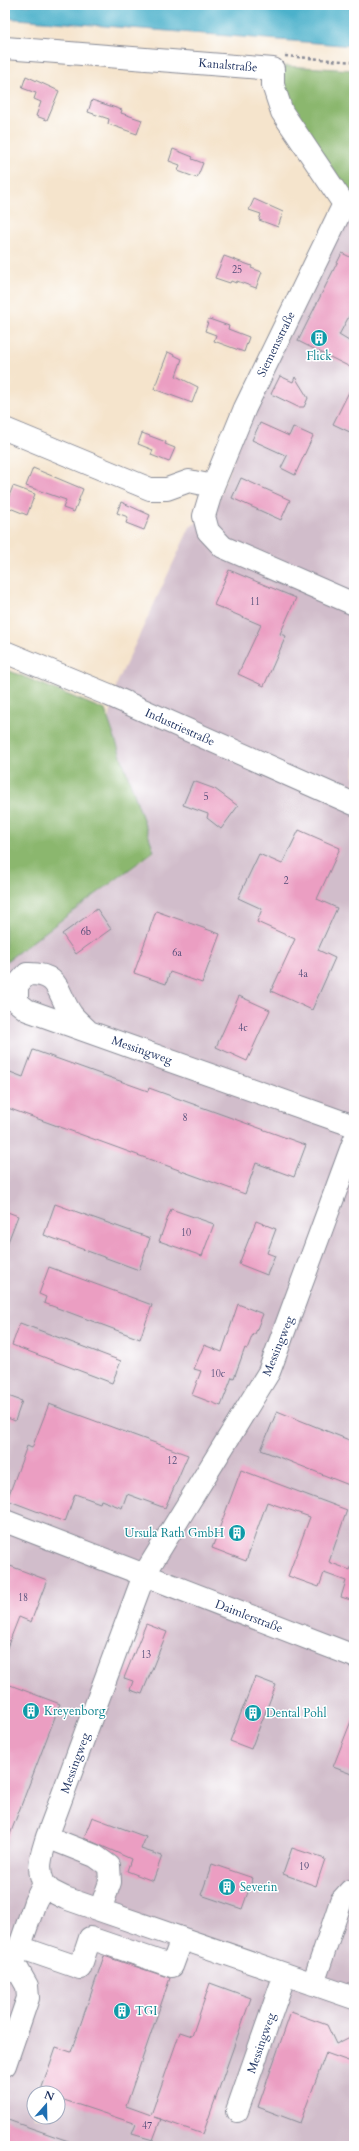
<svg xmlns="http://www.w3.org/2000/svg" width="359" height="2151" viewBox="0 0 359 2151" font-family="Cardo,serif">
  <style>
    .industrial { fill: #d1bdcb; fill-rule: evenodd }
    .forest { fill: #8bb76e; stroke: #537366 }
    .water { fill: #4cb1cb; stroke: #347094 }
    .building { fill: #eb9ec2 }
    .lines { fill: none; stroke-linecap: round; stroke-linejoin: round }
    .minor-casing { stroke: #888a95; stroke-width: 24 }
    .path { stroke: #888a95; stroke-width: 2.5; stroke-dasharray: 3 3; stroke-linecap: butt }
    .minor { stroke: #fff; stroke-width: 22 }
    .labels { text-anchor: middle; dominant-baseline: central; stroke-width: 3; stroke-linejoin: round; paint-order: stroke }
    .number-label { font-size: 10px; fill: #4f4b77 }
    .street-label { font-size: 12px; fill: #1b2f5e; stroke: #fff }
    .culture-label { font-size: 12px; fill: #0d838f; stroke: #fff; text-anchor: start }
  </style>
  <rect width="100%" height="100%" fill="#fff"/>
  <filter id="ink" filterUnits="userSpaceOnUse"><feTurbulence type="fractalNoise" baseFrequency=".025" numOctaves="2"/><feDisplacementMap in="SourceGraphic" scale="8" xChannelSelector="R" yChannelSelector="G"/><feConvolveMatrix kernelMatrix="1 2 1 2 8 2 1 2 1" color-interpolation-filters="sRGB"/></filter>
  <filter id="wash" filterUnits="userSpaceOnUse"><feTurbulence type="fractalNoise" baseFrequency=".012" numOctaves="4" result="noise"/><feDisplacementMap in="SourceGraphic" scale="16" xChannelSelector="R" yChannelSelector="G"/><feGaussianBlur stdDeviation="0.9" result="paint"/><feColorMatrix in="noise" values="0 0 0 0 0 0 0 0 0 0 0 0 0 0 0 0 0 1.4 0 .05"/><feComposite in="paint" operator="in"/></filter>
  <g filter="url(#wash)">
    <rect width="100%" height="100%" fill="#f5e4cc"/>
    <path class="industrial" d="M354 198V2146H5V962L154 852 109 720 117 683 190 527 214 511 251 412ZM34 2093H58V2117H34Z"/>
    <path class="forest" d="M285 66 354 70V198L289 109 281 72Z
      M5 669 105 710 154 851 5 962Z"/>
    <path class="water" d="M5 5H354V46L5 18Z"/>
    <g id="blocks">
      <path class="building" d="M26 76 59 91 47 120 36 116 41 102 34 99 36 93 22 88Z
        M92 100 122 110 121 113 142 120 137 134 108 124 109 119 88 112Z
        M173 149 193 157 192 159 203 163 197 178 178 171 180 165 169 161Z
        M254 199 283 212 278 227 259 220 261 214 249 210Z
        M342 253 354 259V307L339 335 354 344V369L298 341Z
        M224 256 252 266 251 268 262 272 256 288 237 281 236 283 231 281 230 283 215 278Z
        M209 319 229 326 228 329 249 337 244 352 214 341 216 335 205 331Z
        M168 352 182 359 176 376 198 387 192 403 154 389Z
        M280 376 293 382 295 377 308 398 304 407H298L271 394Z
        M354 382V434L333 424Z
        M260 423 289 436 293 427 313 436 295 475 281 468 287 456 252 440Z
        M142 433 166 442 165 444 175 448 169 462 151 455 153 450 138 444Z
        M33 468 83 489 74 512 63 508 66 500 26 486Z
        M241 478 290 500 281 520 232 498Z
        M13 486 35 494 27 515 5 506Z
        M121 502 150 515 144 530 126 523 128 517 117 513Z
        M229 570 296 598 280 634 286 636 264 686 238 674 261 625 214 605Z
        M193 781 215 789 238 806 221 829 207 818 208 814 183 805Z
        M299 830 340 848 317 899 337 908 318 950 335 958 312 1010 271 991 295 939 257 922 262 909 238 898 259 854 282 864Z
        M97 909 111 929 76 954 62 934Z
        M156 911 220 934 202 983 170 972 166 984 134 973Z
        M239 996 270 1010 247 1061 216 1047Z
        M33 1050 148 1091 149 1088 306 1145 294 1177 256 1163 245 1194 5 1107V1070L23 1077Z
        M55 1204 150 1238 139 1270 44 1235Z
        M171 1209 214 1224 202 1256 159 1241Z
        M5 1211 18 1216 6 1247H5Z
        M256 1221 276 1229 267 1253 275 1256 267 1275 239 1264Z
        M49 1267 152 1305 140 1339 44 1303 46 1297 39 1294Z
        M238 1304 263 1314 255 1334H253L247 1349 245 1348 234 1378 232 1377 221 1406 192 1395 201 1371 194 1369 204 1345 222 1352Z
        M20 1323 121 1361 112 1383 12 1345Z
        M5 1395 22 1401 15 1421 5 1417Z
        M49 1404 188 1455 165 1508 127 1494 122 1508 101 1500 100 1503 75 1494 65 1522 7 1500 27 1446 32 1448Z
        M277 1411 354 1442V1487L261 1450Z
        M241 1470 347 1510 329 1562 350 1570 352 1565H354V1601L341 1597 346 1581 324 1573 319 1587 288 1576 310 1517 267 1502 246 1561 212 1548Z
        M5 1564 47 1580 31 1622 19 1617 6 1650Z
        M146 1624 167 1632 142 1694 130 1690 133 1681 124 1678Z
        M255 1677 276 1685 251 1749 230 1741Z
        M5 1683 60 1704 6 1845H5Z
        M353 1716H354V1775L333 1767Z
        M92 1817 146 1837 141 1849 162 1856 153 1881 127 1871 131 1859 84 1838Z
        M292 1848 325 1859 316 1886 283 1874Z
        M212 1864 253 1878 242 1909 201 1895Z
        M104 1956 170 1978 126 2106 151 2115 180 2032 192 2036 210 1983 251 1998 203 2134 154 2117 161 2119 153 2140 132 2134 136 2124 58 2098V2093H40L56 2047 71 2052Z
        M291 2012 327 2025 336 2044 354 2035V2063L326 2053 300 2123 258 2107Z
        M5 2119 77 2144V2146H5Z"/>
    </g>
  </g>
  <g filter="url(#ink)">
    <use href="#blocks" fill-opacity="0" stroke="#888a95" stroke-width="1"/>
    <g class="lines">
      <g class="minor-casing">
        <path id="minor" d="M5 48 273 69V85L282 112 344 204 354 207
          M344 204 245 408 213 486 204 516 208 531 223 547 354 604
          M5 429 150 489H167L189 481 213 486
          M5 652 109 695 354 804
          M88 1031C83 1026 77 1021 72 1015 56 993 62 973 27 974L17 985V1002L27 1010 354 1126
          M5 1521 354 1656
          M47 1837 95 1856 109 1866 110 1882 100 1910
          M44 1884 51 1891 65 1898 354 1998
          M19 1947 80 1968 90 1938 172 1966 182 1939
          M5 1973 9 1970 14 1963 35 1902 44 1884C36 1867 42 1854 47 1837L144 1575 269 1372 354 1141
          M313 1984 341 1901 350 1891
          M5 2065 28 1998 27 1986 14 1963
          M237 2111 285 1974"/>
      </g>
      <path class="path" d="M285 56 354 62"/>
      <use href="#minor" class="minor"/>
    </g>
  </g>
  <defs>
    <g id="building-disc" transform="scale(0.9)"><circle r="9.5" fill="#0f9aa8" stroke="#fff"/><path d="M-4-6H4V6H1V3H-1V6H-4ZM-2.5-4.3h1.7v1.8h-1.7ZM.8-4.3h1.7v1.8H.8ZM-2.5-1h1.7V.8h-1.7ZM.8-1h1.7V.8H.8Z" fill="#fff"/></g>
  </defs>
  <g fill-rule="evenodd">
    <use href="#building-disc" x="319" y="338"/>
    <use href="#building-disc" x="237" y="1533"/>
    <use href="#building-disc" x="31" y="1711"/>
    <use href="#building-disc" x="253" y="1713"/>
    <use href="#building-disc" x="227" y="1887"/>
    <use href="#building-disc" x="122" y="2011"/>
  </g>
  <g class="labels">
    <g class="number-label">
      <text x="237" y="270">25</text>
      <text x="255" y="602">11</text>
      <text x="206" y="797">5</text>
      <text x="286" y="881">2</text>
      <text x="86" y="932">6b</text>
      <text x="177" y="953">6a</text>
      <text x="303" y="974">4a</text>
      <text x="243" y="1028">4c</text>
      <text x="185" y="1118">8</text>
      <text x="186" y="1233">10</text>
      <text x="218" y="1374">10c</text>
      <text x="172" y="1461">12</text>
      <text x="23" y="1598">18</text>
      <text x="146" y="1655">13</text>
      <text x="304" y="1867">19</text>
      <text x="147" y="2126">47</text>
    </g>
    <g class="street-label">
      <text transform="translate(228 65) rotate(5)">Kanalstraße</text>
      <text transform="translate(276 344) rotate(-64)">Siemensstraße</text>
      <text transform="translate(180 727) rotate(24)">Industriestraße</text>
      <text transform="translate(142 1050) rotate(19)">Messingweg</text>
      <text transform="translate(278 1346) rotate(-68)">Messingweg</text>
      <text transform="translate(249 1616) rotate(21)">Daimlerstraße</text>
      <text transform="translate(75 1763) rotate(-70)">Messingweg</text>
      <text transform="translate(261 2043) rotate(-71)">Messingweg</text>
    </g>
    <g class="culture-label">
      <text x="319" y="356" text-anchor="middle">Flick</text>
      <text x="224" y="1533" text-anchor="end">Ursula Rath GmbH</text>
      <text x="44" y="1711">Kreyenborg</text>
      <text x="266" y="1713">Dental Pohl</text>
      <text x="240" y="1887">Severin</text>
      <text x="135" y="2011">TGI</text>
    </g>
  </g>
  <rect width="359" height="2151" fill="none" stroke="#fff" stroke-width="20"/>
  <g transform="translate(46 2105) rotate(20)"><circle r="19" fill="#ffffff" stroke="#a4acbf"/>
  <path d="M0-3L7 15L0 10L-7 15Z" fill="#1f6fb2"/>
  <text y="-6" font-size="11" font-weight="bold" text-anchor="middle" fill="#1b2f5e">N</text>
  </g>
</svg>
